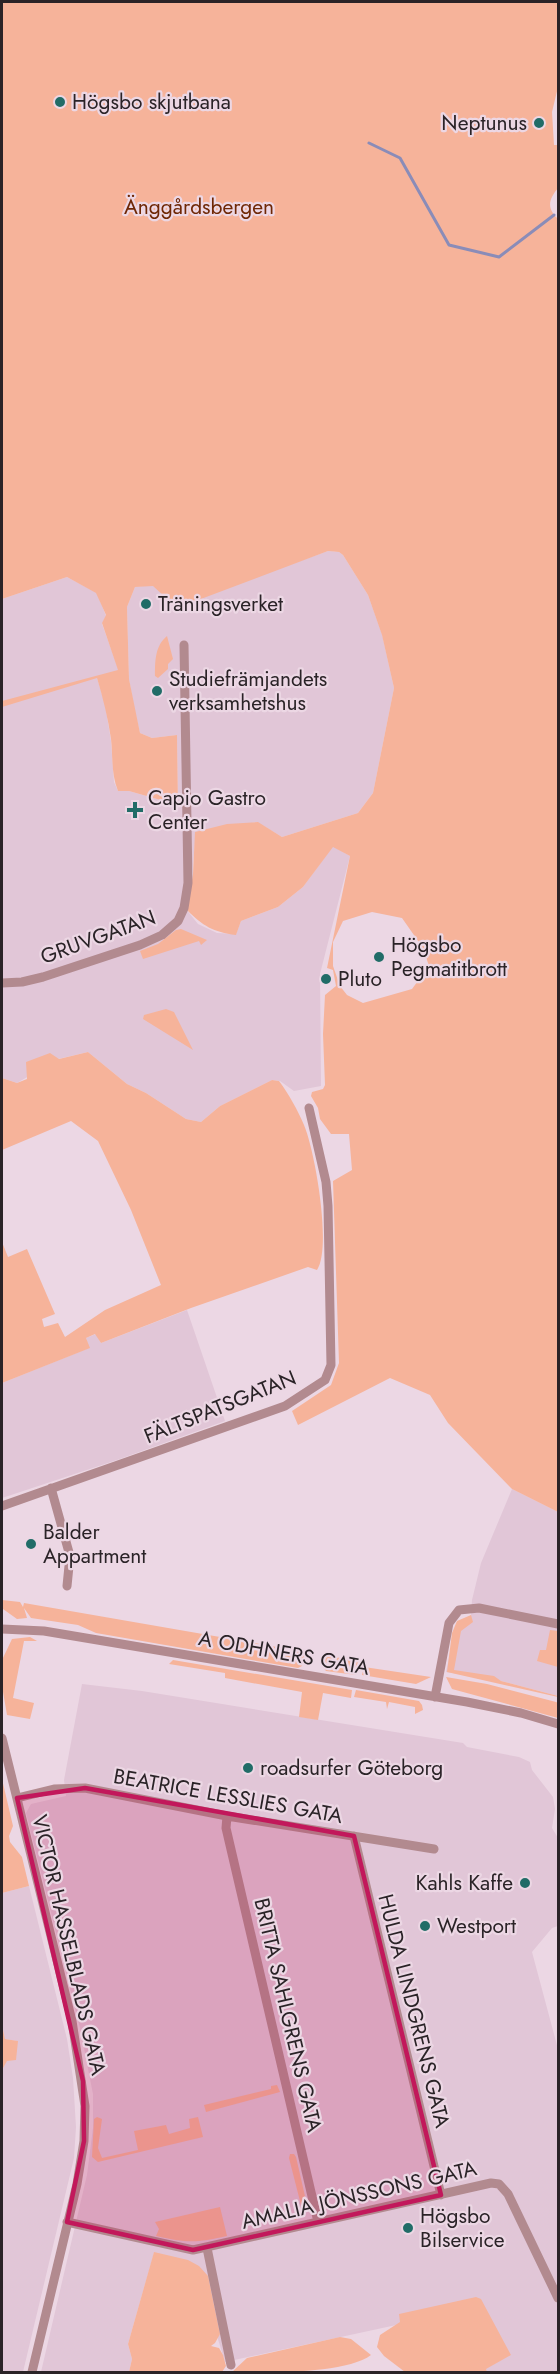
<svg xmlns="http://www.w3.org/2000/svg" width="560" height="2374" viewBox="0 0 560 2374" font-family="Jost,sans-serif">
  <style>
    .built { fill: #e1c6d7 }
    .green { fill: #f6b39a; fill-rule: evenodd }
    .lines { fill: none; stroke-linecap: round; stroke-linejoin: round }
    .stream { stroke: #8a8cb8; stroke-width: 3 }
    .minor { stroke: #b28a8f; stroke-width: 9 }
    .marked { fill: #c2185b; fill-opacity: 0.2; stroke: #c2185b; stroke-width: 4.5; stroke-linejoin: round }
    .poi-dot { fill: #216c67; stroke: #ecd7e4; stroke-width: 2 }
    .labels { text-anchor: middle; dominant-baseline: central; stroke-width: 4.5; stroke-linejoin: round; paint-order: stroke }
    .poi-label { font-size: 21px; fill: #2a2327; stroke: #ecd7e4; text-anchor: start }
    .park-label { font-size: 21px; fill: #6f2705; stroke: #ecd7e4 }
    .street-label { font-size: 21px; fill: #2a2327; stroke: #ecd7e4 }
  </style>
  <rect width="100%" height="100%" fill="#ecd7e4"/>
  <path class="built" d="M328 551 339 552 343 555 368 595 382 634 394 688 373 793 358 813 282 837 257 822 196 832 192 874 186 909 198 924 217 933 236 934 241 921 278 907 303 887 333 846 350 856 320 974 321 1086 294 1091 280 1081 272 1080 220 1106 201 1122 186 1119 146 1093 127 1084 88 1052 58 1059 17 1083 2 1078V599L67 577 97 593 106 616 102 624 119 671 97 678 105 704 111 741 114 782 118 791H129L178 805 177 735 152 738 140 733 134 707 129 679 127 607 135 587 278 569Z
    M187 1310 225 1421 117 1460 2 1498V1383L89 1348 86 1338 96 1334 101 1343Z
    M512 1489 558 1512V1696L501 1681 446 1672 455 1629 471 1615 472 1600 481 1563Z
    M82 1684 142 1691 463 1743 467 1747 519 1757 530 1762 532 1770 553 1797 555 1809 552 1828 558 1838V1926L552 1928 532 1952 558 2049V2372H483L461 2311 225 2362 196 2268 154 2253 128 2344 132 2359 129 2372H41L87 2175 93 2128V2094L80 2028 26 1813 31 1804 66 1796 64 1780Z
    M29 1886 67 2039 73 2078 76 2127 74 2158 23 2372H2V2070L17 2041 5 2039 2 2025V1893Z"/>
  <path class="green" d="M2 2H558V87L552 112 554 145H558V188C549 199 546 208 558 219V1512L512 1489 448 1423 430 1395 390 1378 298 1425 292 1411 331 1385 339 1363 333 1181 352 1170 349 1134H331L320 1119 318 1108 311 1096 312 1092 323 1089 325 1085 323 1034 325 995 336 986 333 970 327 968 350 856 333 847 303 887 278 907 241 921 236 935C213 932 203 926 187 910L193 874 195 832 227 824 258 822 282 837 358 813 373 793 394 688 382 635 368 595 343 555 339 552 328 551 177 608 153 586 135 587 127 607 129 679 140 733 152 738 177 735 178 805 129 791H118C111 774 113 757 111 739 108 718 103 698 97 678L2 707V701L118 670 102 623 106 615 96 593 67 577 2 599ZM372 912 402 918 423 948 429 966 412 989 363 1003 347 995 340 986 333 966V942L343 921Z
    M167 636 173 659 168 664V669L158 678 155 676C155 661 155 646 167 636Z
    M181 929 207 940 201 945 199 941 143 959 140 951 158 944 176 930Z
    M166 1009 174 1012 193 1050 143 1019 144 1015Z
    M88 1052 127 1084 146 1093 186 1119 201 1122 220 1106 272 1080 279 1081C289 1094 298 1111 304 1125 315 1151 332 1248 317 1270L308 1267 191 1308 101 1343 95 1334 86 1338 90 1348 2 1383V1242L8 1257 27 1249 55 1314 42 1319 44 1327 58 1323 65 1337 105 1310 161 1285 131 1210 98 1141 71 1121 2 1150V1078L17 1083 27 1079 26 1062 50 1053 59 1059Z
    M2 1600 20 1602 23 1607 24 1603 300 1651 306 1655 302 1666 298 1668 96 1633 78 1625 31 1618 24 1608 27 1618 17 1619 3 1609Z
    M471 1615 473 1622 461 1631 454 1670 494 1676 501 1681 558 1696V1697L447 1672 452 1633 457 1621Z
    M550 1630 558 1631V1667L537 1661 540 1650H546Z
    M30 1637 37 1641H24L13 1698 34 1703 30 1719 7 1715 2 1686V1660L12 1639Z
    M323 1655 358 1661 356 1675 326 1671 322 1666Z
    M173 1660 352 1690 351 1698 323 1693 318 1720 299 1717 302 1692 225 1678V1673L169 1664Z
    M364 1667 431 1677 416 1684 362 1675Z
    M446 1677 487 1684 556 1702 558 1703V1718L452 1689Z
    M356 1690 419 1701 422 1705 423 1710 415 1714V1707L389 1702 387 1709 386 1702 354 1697Z
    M2 1779 13 1826 9 1836 10 1842 22 1857 29 1886 2 1893Z
    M2 2025 5 2039 18 2041 16 2060 7 2061 2 2070Z
    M277 2085 280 2092 206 2112 204 2105 271 2089V2086Z
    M97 2117 102 2119 98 2148 102 2158 138 2150 134 2131 166 2125 169 2134 190 2128 189 2119 198 2117 203 2137 98 2162 92 2157 94 2119Z
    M290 2154H294L296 2157 307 2205 299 2218 295 2220 293 2218 298 2217 302 2209 289 2158Z
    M220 2207 227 2236C196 2243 187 2243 156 2236L159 2229 155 2222Z
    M154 2252 188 2260 199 2266 208 2276 220 2334 215 2343 211 2346 219 2348 223 2355 226 2366 222 2372H129L132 2359 128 2344Z
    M476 2297 481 2299 511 2355 486 2369 487 2372H405L384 2356 377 2347 380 2335 400 2322 399 2314Z
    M340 2337 351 2339 371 2355C346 2374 266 2373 232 2372L247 2358Z"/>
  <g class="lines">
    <path class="stream" d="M369 143 400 158 449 245 499 257 554 215"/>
    <path class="minor" d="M2 983 22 982 43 977 140 945 162 935 178 921 184 908 188 883 184 645
      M51 1488 70 1556 67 1586
      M2 1506 285 1406 325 1380 331 1365 328 1206 326 1182 309 1108
      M2 1629 44 1631 467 1702 521 1713 558 1724
      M435 1697 449 1623 459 1610 479 1608 558 1624
      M2 1738 72 2021 85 2106 84 2141 77 2184 32 2372
      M17 1798 54 1789 85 1788 227 1816 434 1849
      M227 1816 226 1828 318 2222
      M354 1836 441 2195
      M67 2222 193 2250 491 2183 499 2184 508 2194 558 2298
      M207 2248 231 2365"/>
  </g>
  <path class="marked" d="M85 1788 354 1836 441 2195 193 2250 67 2222 84 2141 83 2081 17 1798Z"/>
  <g class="poi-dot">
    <circle cx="60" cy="102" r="6"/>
    <circle cx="539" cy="123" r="6"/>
    <circle cx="146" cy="604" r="6"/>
    <circle cx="157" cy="691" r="6"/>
    <path d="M132 801h6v6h6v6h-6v6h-6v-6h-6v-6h6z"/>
    <circle cx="379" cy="957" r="6"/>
    <circle cx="326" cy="979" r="6"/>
    <circle cx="31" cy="1544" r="6"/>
    <circle cx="248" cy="1768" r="6"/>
    <circle cx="525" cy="1883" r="6"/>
    <circle cx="425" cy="1926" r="6"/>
    <circle cx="408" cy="2228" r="6"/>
  </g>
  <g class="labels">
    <g class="poi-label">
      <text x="72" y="102">Högsbo skjutbana</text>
      <text x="527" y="123" text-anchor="end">Neptunus</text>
      <text x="158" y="604">Träningsverket</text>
      <text x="169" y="679">Studiefrämjandets<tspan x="169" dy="24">verksamhetshus</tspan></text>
      <text x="148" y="798">Capio Gastro<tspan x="148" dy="24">Center</tspan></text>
      <text x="391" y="945">Högsbo<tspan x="391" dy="24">Pegmatitbrott</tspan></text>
      <text x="338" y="979">Pluto</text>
      <text x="43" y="1532">Balder<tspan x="43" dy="24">Appartment</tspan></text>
      <text x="260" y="1768">roadsurfer Göteborg</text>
      <text x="513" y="1883" text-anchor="end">Kahls Kaffe</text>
      <text x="437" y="1926">Westport</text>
      <text x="420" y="2216">Högsbo<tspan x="420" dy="24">Bilservice</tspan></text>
    </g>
    <g class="park-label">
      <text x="199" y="207">Änggårdsbergen</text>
    </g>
    <g class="street-label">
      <text transform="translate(98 937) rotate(-20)">GRUVGATAN</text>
      <text transform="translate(220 1407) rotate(-22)">FÄLTSPATSGATAN</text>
      <text transform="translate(284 1653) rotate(10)">A ODHNERS GATA</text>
      <text transform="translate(228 1796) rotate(10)">BEATRICE LESSLIES GATA</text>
      <text transform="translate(69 1945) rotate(77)">VICTOR HASSELBLADS GATA</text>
      <text transform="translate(414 2011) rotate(76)">HULDA LINDGRENS GATA</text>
      <text transform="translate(288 2015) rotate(77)">BRITTA SAHLGRENS GATA</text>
      <text transform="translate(359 2195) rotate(-13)">AMALIA JÖNSSONS GATA</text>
    </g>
  </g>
  <rect width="560" height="2374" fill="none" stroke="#2a2327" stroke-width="6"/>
</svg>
